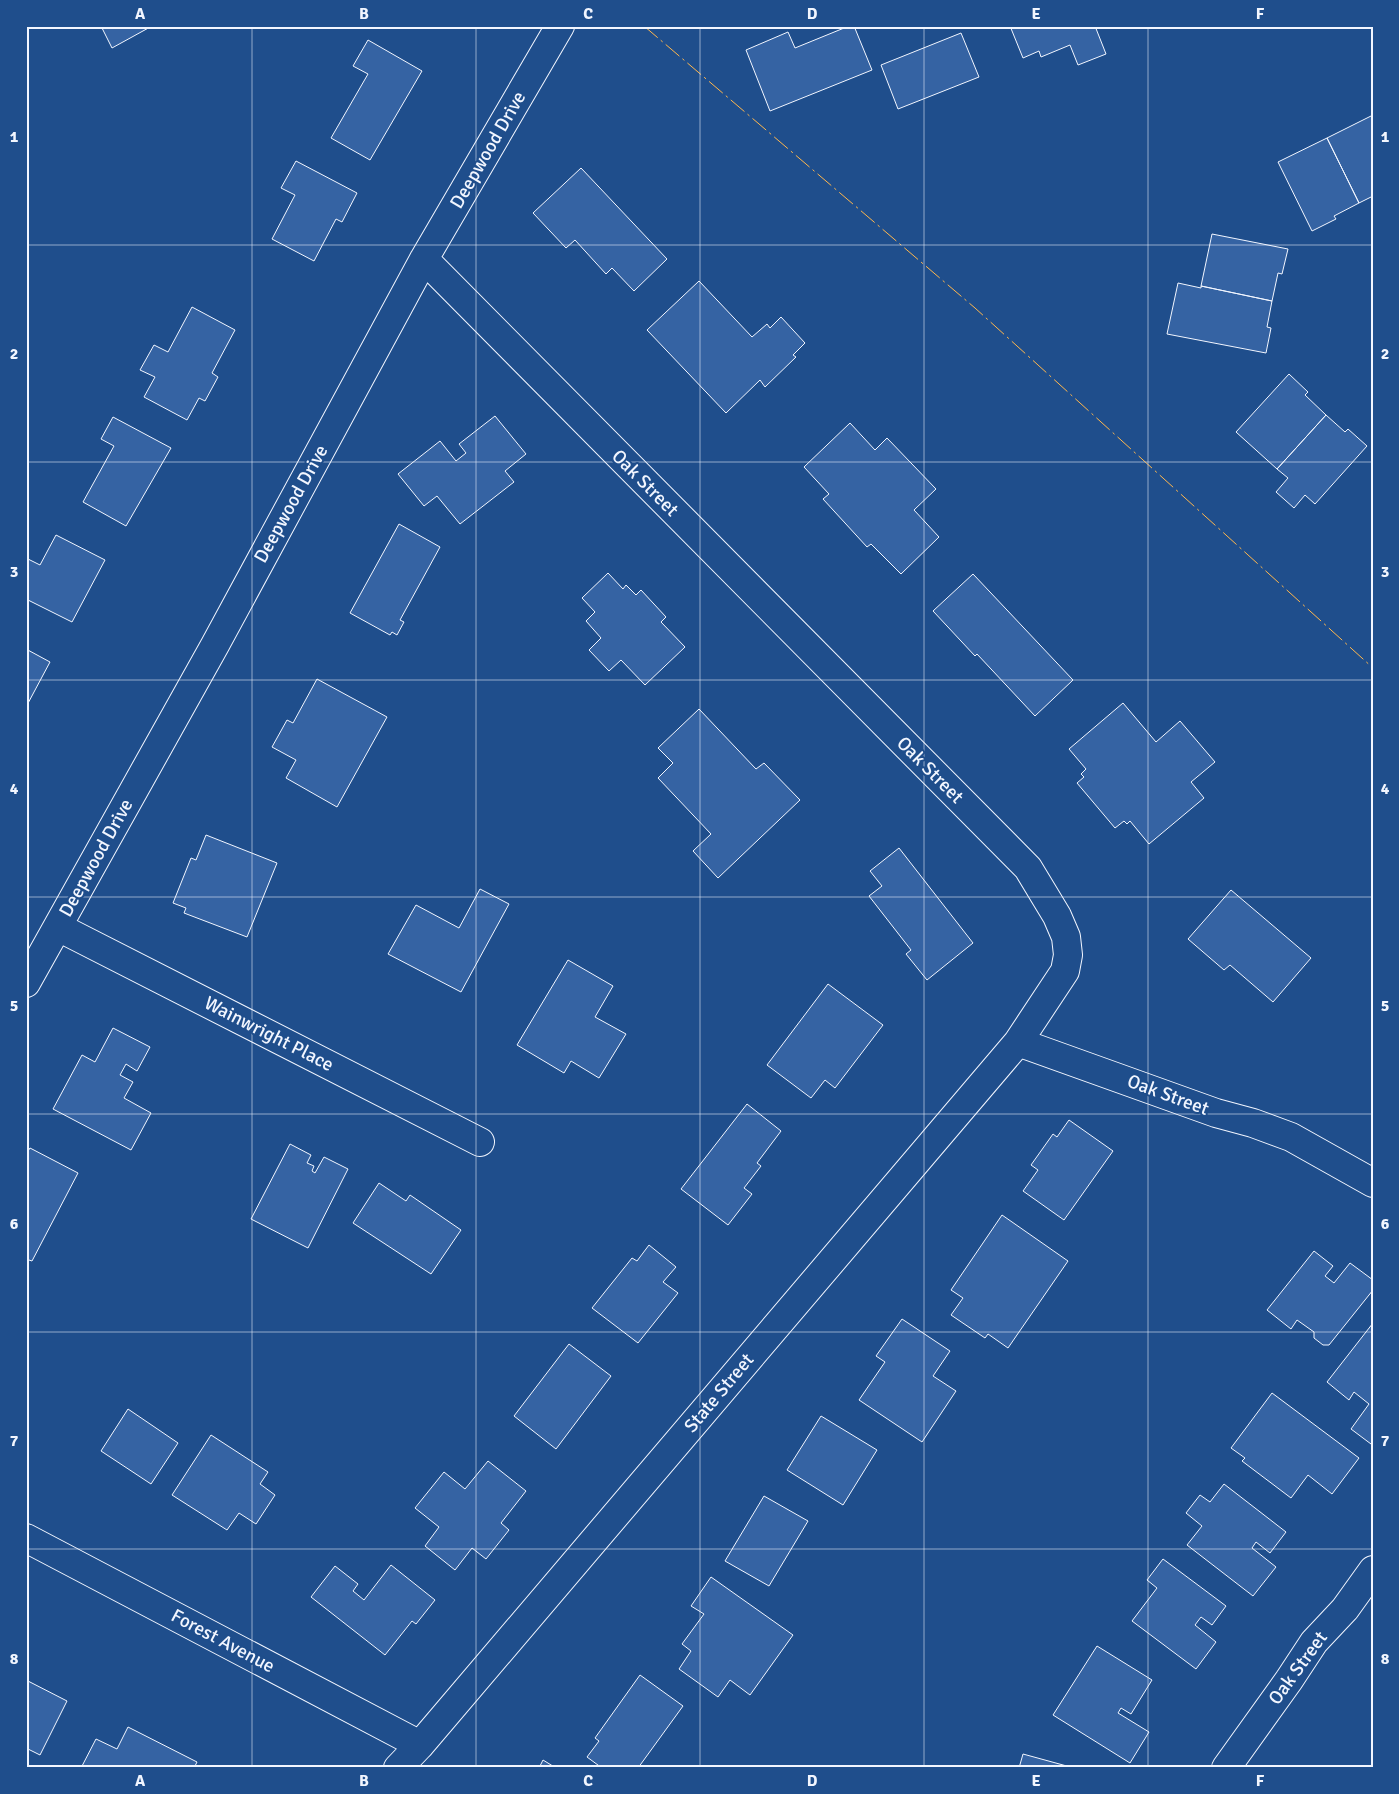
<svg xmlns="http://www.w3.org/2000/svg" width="1399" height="1794" viewBox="0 0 1399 1794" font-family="Signika,sans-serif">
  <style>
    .building { fill: #3563a3; stroke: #f2f6ff }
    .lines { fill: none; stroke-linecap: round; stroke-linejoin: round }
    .street-casing { stroke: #f2f6ff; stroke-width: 30 }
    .street { stroke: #1f4e8c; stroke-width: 28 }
    .power { stroke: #ffb74d; stroke-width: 1; stroke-dasharray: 18 4 2.5 4; stroke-linecap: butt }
    .grid { fill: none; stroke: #f2f6ff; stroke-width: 1; stroke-opacity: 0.55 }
    .labels { text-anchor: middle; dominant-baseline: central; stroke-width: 4; stroke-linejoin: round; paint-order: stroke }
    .street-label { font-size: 19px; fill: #f2f6ff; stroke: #1f4e8c }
    .neatline { fill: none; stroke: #f2f6ff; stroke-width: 2 }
    .grid-label { font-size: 16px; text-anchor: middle; font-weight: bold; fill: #f2f6ff }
  </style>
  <rect width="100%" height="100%" fill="#1f4e8c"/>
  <path class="building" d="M101 26H152L112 48Z
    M849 26H854L872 70 770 111 746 50 788 32 795 48Z
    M1010 26H1095L1106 54 1078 65 1070 45 1041 57 1039 51 1023 58Z
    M961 33 979 77 898 109 881 65Z
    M368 40 422 71 370 160 331 138 368 74 353 66Z
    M1373 115V196L1359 203 1327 138Z
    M1327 138 1359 203 1334 216 1336 219 1312 231 1278 162Z
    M296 161 357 193 342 222 336 219 314 261 272 239 295 195 281 188Z
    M581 168 667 259 634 291 612 268 606 274 575 240 566 248 533 213Z
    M1212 234 1288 249 1282 274 1278 273 1272 301 1201 286Z
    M699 281 752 337 767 324 770 328 781 317 805 343 793 355 796 357 765 387 760 380 726 413 647 330Z
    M1178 283 1201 288V286L1272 301 1267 327 1271 328 1266 353 1167 334Z
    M192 307 235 330 212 373 218 377 205 401 199 398 187 420 144 397 155 377 140 370 154 345 168 352Z
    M1289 374 1308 392 1305 395 1326 415 1277 469 1236 432Z
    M1326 415 1345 432 1348 429 1367 446 1315 504 1305 495 1294 508 1276 492 1288 478 1277 469Z
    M495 416 526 454 505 471 514 482 460 524 437 496 424 506 398 474 440 441 456 461 466 453 459 444Z
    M113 417 171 448 126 526 83 502 114 446 101 439Z
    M850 423 875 450 887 438 936 489 914 510 939 537 901 574 871 544 867 547 823 499 829 494 804 467Z
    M399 524 440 547 400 620 404 622 397 635 392 632 390 635 350 613Z
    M56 535 105 560 72 622 26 599V558L40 565Z
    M608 573 623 589 626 585 636 595 641 590 666 617 661 622 685 647 645 685 621 660 609 671 589 650 601 638 586 621 595 612 582 598Z
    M973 574 1073 680 1035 716 977 654 975 656 933 611Z
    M26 649 50 662 26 707Z
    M317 679 387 717 337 807 286 778 296 760 272 747 287 720 293 723Z
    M1123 703 1156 742 1180 721 1215 762 1191 782 1204 798 1149 844 1130 821 1127 824 1124 821 1115 828 1077 783 1084 777 1081 774 1086 769 1069 749Z
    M699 709 756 769 764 763 800 800 718 878 693 851 711 834 658 778 673 763 658 748Z
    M206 835 277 863 247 937 184 913 186 908 173 903 191 858 196 860Z
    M899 848 973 943 927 980 906 954 911 950 869 896 882 886 870 871Z
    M480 889 509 904 461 992 388 954 416 905 459 928Z
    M1231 890 1311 958 1273 1002 1230 965 1224 970 1188 939Z
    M568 960 613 986 595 1017 626 1034 599 1078 571 1061 564 1073 517 1045Z
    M828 984 883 1025 835 1088 825 1080 811 1098 767 1065Z
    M113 1028 150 1047 137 1071 126 1064 120 1075 133 1082 124 1098 151 1113 131 1150 53 1109 82 1055 95 1062Z
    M747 1104 781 1131 757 1163 761 1166 744 1188 752 1194 728 1225 681 1189Z
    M1069 1120 1113 1151 1064 1220 1023 1191 1038 1170 1031 1165 1053 1134 1057 1137Z
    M290 1144 311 1155 307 1163 314 1166 312 1171 315 1173 324 1157 348 1169 308 1248 251 1219Z
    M30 1148 78 1173 32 1261 26 1259V1154Z
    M379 1183 406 1201 410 1195 461 1230 431 1274 353 1223Z
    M1002 1215 1068 1261 1008 1348 988 1334 985 1338 951 1315 963 1298 951 1290Z
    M649 1245 676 1267 663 1282 678 1293 638 1343 592 1308 632 1258 637 1261Z
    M1314 1251 1333 1266 1325 1276 1334 1283 1350 1263 1373 1280V1290L1329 1345H1323L1314 1338V1332L1297 1320 1291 1329 1267 1310Z
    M902 1319 950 1351 933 1376 956 1391 922 1442 859 1400 885 1362 876 1356Z
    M1373 1323V1443L1371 1444 1351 1429 1369 1404 1354 1392 1349 1400 1327 1382Z
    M569 1344 611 1376 556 1449 514 1416Z
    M1272 1393 1359 1458 1332 1494 1308 1475 1291 1498 1242 1461 1245 1458 1231 1448Z
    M128 1409 178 1443 151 1484 101 1451Z
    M821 1416 877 1450 843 1505 787 1470Z
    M211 1435 268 1472 260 1484 275 1495 256 1524 239 1513 227 1530 172 1495Z
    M488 1461 526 1491 501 1523 509 1530 486 1559 472 1548 455 1570 425 1546 439 1527 415 1508 444 1472 465 1489Z
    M1224 1484 1286 1532 1270 1553 1256 1542 1252 1548 1276 1567 1253 1596 1187 1545 1202 1526 1186 1513 1200 1495 1210 1502Z
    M764 1496 808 1521 769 1586 725 1561Z
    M1163 1559 1226 1606 1212 1625 1201 1617 1195 1625 1216 1642 1196 1669 1132 1621 1157 1588 1147 1580Z
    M391 1565 435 1600 416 1624 412 1621 385 1655 311 1597 335 1566 358 1584 353 1591 364 1600Z
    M711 1577 793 1635 750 1695 730 1680 718 1697 679 1669 691 1651 682 1644 704 1614 691 1606Z
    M1097 1646 1152 1680 1131 1714 1121 1708 1118 1713 1149 1732 1130 1763 1053 1715Z
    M640 1675 683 1706 638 1768 633 1766 631 1768H602L587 1757 599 1741 595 1738Z
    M26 1680 67 1701 40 1755 26 1748Z
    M128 1727 197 1762 194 1768H81L96 1739 117 1749Z
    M1023 1754 1074 1768H1019Z
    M543 1760 556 1768H539Z"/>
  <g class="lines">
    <g class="street-casing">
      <path id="street" d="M58 927 480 1142
        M26 983 215 645 424 259 560 26
        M1018 1042 1216 1113 1253 1123 1291 1137 1373 1183
        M26 1538 420 1745
        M398 1768 420 1745 1018 1042 1065 971 1068 955 1066 937 1057 916 1028 868 424 259
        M1226 1768 1289 1680 1314 1642 1345 1609 1373 1570"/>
    </g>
    <use href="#street" class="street"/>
    <path class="power" d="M644 26 975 308 1373 668"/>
  </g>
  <path class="grid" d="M252 26V1768M476 26V1768M700 26V1768M924 26V1768M1148 26V1768M26 245H1373M26 462H1373M26 680H1373M26 897H1373M26 1114H1373M26 1332H1373M26 1549H1373"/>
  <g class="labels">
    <g class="street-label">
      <text transform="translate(488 150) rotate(-60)">Deepwood Drive</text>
      <text transform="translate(645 483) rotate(45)">Oak Street</text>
      <text transform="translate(291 504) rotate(-61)">Deepwood Drive</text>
      <text transform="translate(930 770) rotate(45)">Oak Street</text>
      <text transform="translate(96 858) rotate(-61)">Deepwood Drive</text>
      <text transform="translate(269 1034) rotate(27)">Wainwright Place</text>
      <text transform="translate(1168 1095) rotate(20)">Oak Street</text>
      <text transform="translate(719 1393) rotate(-50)">State Street</text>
      <text transform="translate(223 1641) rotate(28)">Forest Avenue</text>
      <text transform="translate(1298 1668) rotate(-54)">Oak Street</text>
    </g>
  </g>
  <rect width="1399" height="1794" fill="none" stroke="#1f4e8c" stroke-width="55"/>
  <rect x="28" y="28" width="1344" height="1738" class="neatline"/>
  <g class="grid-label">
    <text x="140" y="19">A</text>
    <text x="364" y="19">B</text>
    <text x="588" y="19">C</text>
    <text x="812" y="19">D</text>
    <text x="1036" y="19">E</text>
    <text x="1260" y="19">F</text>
    <text x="14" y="142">1</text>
    <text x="1385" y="142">1</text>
    <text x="14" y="359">2</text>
    <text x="1385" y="359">2</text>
    <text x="14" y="577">3</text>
    <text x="1385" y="577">3</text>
    <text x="14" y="794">4</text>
    <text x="1385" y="794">4</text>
    <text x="14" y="1011">5</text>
    <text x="1385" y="1011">5</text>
    <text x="14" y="1229">6</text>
    <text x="1385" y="1229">6</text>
    <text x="14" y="1446">7</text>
    <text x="1385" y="1446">7</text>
    <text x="14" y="1664">8</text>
    <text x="1385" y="1664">8</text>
    <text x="140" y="1786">A</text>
    <text x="364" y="1786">B</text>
    <text x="588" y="1786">C</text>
    <text x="812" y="1786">D</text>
    <text x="1036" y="1786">E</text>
    <text x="1260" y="1786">F</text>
  </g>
</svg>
